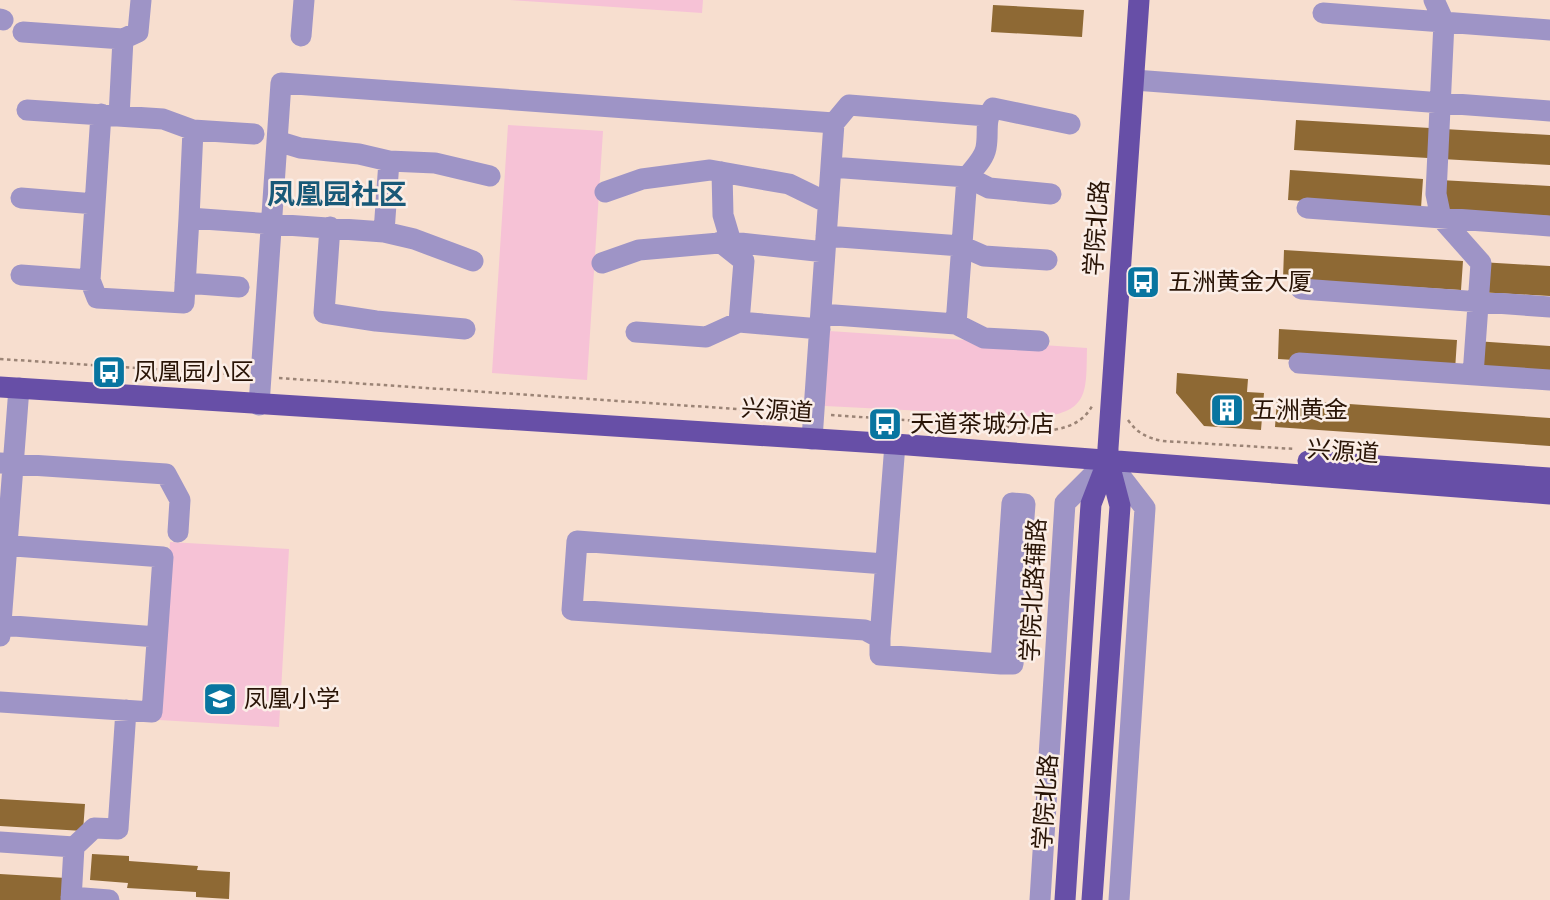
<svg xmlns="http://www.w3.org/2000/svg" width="1550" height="900" viewBox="0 0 1550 900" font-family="'Source Sans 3','Noto Sans SC',sans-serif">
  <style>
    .green { fill: #f6c2d6 }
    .building { fill: #8e6934 }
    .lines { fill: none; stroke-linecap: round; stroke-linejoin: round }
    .path { stroke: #9b8476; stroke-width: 2.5; stroke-dasharray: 3.5 3.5; stroke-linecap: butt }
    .minor { stroke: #9e94c6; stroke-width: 21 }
    .major { stroke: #674fa7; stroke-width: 21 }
    .labels { text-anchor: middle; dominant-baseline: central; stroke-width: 5; stroke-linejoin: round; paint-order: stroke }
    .street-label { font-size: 24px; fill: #291406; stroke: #fbeee7 }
    .poi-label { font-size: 24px; fill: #291406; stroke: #fbeee7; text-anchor: start }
    .quarter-label { font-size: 28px; font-weight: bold; fill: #195978; stroke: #fbeee7 }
  </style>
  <rect width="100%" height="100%" fill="#f7decf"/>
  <path class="green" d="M510 0H703L702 13Z
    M508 125 603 131 587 380 492 373Z
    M829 331 1087 348C1086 390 1090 412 1040 417L825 406Z
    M170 542 289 549 279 727 159 720Z"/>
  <path class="building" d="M993 5 1084 10 1082 37 991 32Z
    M1296 120 1430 128 1428 158 1294 150Z
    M1444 129 1550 135V165L1442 159Z
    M1290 170 1423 179 1421 208 1288 200Z
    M1440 180 1550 186V216L1438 210Z
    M1284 250 1463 261 1461 290 1283 279Z
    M1480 262 1550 266V296L1478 292Z
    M1279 329 1457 340 1455 370 1278 359Z
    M1475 341 1550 346V376L1473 371Z
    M1177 373 1248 379 1247 392 1264 393 1261 430 1204 426 1176 393Z
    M1277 399 1550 418V446L1275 427Z
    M0 799 85 804 83 831 0 826Z
    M92 854 129 856V861L198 866 197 870 230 872 229 899 196 897V892L127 888 128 883 90 880Z
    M0 874 66 878 64 900H0Z"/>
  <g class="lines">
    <path class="path" d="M0 359 245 375
      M279 378 796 413
      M831 415 1053 430C1070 427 1085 421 1093 404
      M1128 420C1137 433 1147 438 1163 441L1295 449"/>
    <path class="minor" d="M1434 0 1444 22 1436 194 1441 218 1481 263 1473 375
      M1323 13 1550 30
      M0 19 3 20
      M23 32 123 39 119 116
      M301 36 304 0
      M123 39 138 32 141 0
      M1134 80 1550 111
      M27 110 163 119 193 130 189 218
      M101 114 90 280 97 298 184 303 189 218 384 232 414 239 473 261
      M834 123 849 105 987 116
      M193 130 254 134
      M277 141 300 148 359 154 389 161 435 163 490 176
      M831 167 967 177 989 188 1051 194
      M722 172 723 215 731 242
      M605 192 642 179 710 170 789 184 828 203
      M21 198 95 204
      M1307 208 1550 226
      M330 227 324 313 376 321 465 329
      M384 232 389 161
      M826 236 961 246 984 256 1047 260
      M720 242 744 261 739 322
      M602 263 639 250 731 242 825 252
      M21 275 90 280
      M185 283 239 287
      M1301 289 1550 307
      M821 314 956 324 984 338 1039 341
      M956 324 967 177C974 168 984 159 986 148 989 133 984 121 993 108L1070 124
      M636 332 706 337 739 322 820 329
      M1299 363 1550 380
      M259 405 281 83 834 123 812 439
      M0 463 166 474 180 500 178 532
      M0 545 163 557 152 712 0 702
      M885 564 577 541 572 610 865 630 880 638V655L1001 664H1013L1025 504 1012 503 1001 664
      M0 625 157 637
      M0 636 19 388
      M880 638 895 444
      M0 842 74 847 71 900
      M74 847 94 828 118 829 126 710
      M71 897 109 900
      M1040 900 1065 503 1108 460 1145 508 1119 900"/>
    <path class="major" d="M0 387 895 444 1550 494
      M1308 461 1550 478
      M1065 900 1091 504 1108 460
      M1092 900 1120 506 1108 460V448L1139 0"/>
  </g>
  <defs>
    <g id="bus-square" transform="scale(1.75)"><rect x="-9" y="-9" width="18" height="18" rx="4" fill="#0875a0" stroke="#fbeee7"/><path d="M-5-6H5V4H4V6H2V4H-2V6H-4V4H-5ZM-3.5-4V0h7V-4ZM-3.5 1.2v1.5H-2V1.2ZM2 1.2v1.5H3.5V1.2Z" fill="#fff"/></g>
    <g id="building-square" transform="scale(1.75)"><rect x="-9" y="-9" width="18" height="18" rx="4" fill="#0875a0" stroke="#fbeee7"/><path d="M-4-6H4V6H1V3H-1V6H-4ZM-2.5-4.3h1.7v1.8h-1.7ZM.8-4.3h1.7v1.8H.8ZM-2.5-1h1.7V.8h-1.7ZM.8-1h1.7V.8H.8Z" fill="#fff"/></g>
    <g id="school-square" transform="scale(1.75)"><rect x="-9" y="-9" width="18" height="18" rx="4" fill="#0875a0" stroke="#fbeee7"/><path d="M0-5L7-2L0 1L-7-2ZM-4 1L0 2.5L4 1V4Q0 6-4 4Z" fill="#fff"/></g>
  </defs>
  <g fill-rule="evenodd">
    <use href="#bus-square" x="1143" y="282"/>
    <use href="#bus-square" x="109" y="372"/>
    <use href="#building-square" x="1227" y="410"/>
    <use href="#bus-square" x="885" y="424"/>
    <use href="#school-square" x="220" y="699"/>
  </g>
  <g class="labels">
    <g class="street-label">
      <text transform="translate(1097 228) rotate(-86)">学院北路</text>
      <text transform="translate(777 411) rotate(4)">兴源道</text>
      <text transform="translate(1343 452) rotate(4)">兴源道</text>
      <text transform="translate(1034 590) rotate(-87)">学院北路辅路</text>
      <text transform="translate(1046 802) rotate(-86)">学院北路</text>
    </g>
    <g class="poi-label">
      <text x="1168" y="282">五洲黄金大厦</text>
      <text x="134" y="372">凤凰园小区</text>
      <text x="1252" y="410">五洲黄金</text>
      <text x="910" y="424">天道茶城分店</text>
      <text x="244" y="699">凤凰小学</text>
    </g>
    <g class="quarter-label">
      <text x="337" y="195">凤凰园社区</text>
    </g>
  </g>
</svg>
